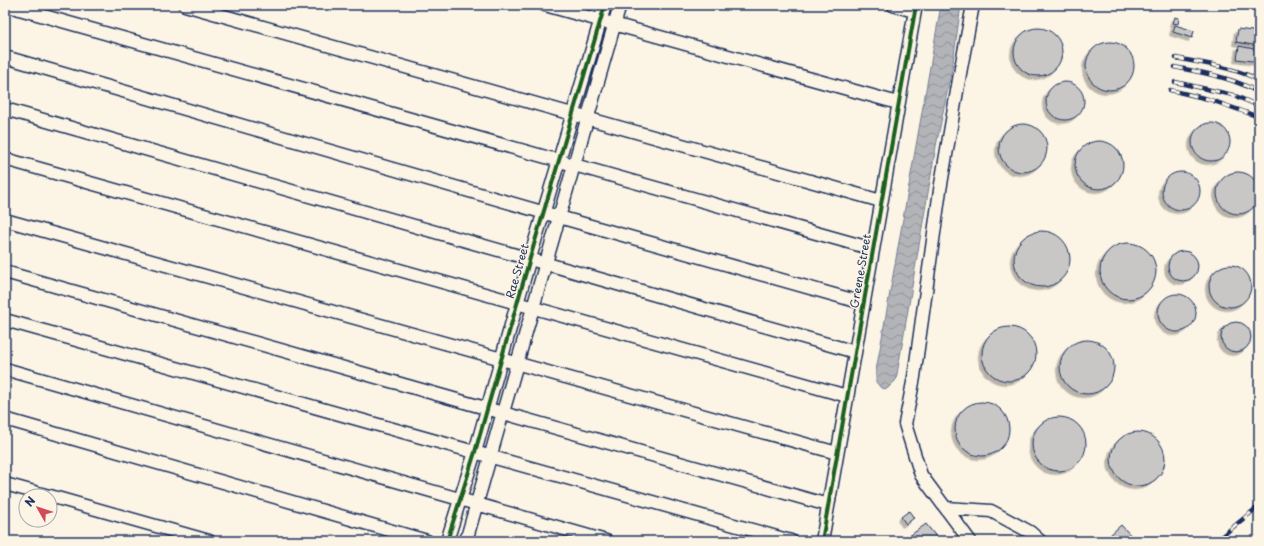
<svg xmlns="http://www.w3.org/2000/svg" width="1264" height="546" viewBox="0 0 1264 546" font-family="'Playpen Sans',sans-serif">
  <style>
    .water { fill: url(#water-waves); stroke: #767f94 }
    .building { fill: #c8c7c6; stroke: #1b2f5e; filter: url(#shadow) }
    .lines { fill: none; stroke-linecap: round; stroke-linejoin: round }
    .minor-casing { stroke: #1b2f5e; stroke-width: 15 }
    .minor { stroke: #fcf5e5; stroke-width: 12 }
    .rail-casing { stroke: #1b2f5e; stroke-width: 4.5 }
    .rail { stroke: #fcf5e5; stroke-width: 3; stroke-dasharray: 9; stroke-linecap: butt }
    .cycleway-casing { stroke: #fcf5e5; stroke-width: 6 }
    .cycleway { stroke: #1b5e20; stroke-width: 4 }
    .labels { text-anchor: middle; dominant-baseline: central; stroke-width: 3; stroke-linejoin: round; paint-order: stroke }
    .street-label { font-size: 11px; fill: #1b2f5e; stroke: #fcf5e5 }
  </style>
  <defs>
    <pattern id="water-waves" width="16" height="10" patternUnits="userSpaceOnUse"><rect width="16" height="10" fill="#b2b4b8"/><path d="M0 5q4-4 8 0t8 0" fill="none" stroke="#909399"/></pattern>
    <filter id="shadow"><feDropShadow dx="-3.5" dy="3.5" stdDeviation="0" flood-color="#0004"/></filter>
  </defs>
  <rect width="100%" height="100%" fill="#fcf5e5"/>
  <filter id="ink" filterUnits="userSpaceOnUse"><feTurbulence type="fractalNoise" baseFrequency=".025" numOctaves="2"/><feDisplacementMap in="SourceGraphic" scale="8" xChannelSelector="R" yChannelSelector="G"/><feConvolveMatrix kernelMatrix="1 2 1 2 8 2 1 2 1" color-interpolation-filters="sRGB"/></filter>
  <g filter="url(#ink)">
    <path class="water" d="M941 5H961L952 69 936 146 896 380 887 389 881 388 876 382V371Z"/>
    <path class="building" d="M1175 17 1179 18 1178 24 1173 23Z
      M1175 25 1194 31 1192 38 1173 32Z
      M1014 52a24 24 0 1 1 48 0a24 24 0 1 1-48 0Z
      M1238 29 1259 32V46L1236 42Z
      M1086 66a24 24 0 1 1 48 0a24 24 0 1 1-48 0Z
      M1239 46 1259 50V62L1237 59Z
      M1046 101a19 19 0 1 1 38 0a19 19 0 1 1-38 0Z
      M1192 142a19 19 0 1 1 38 0a19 19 0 1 1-38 0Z
      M999 148a24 24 0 1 1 48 0a24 24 0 1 1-48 0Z
      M1075 165a24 24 0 1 1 48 0a24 24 0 1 1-48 0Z
      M1217 193a21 21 0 1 1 42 0a21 21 0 1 1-42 0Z
      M1162 191a19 19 0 1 1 38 0a19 19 0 1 1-38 0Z
      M1014 259a28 28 0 1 1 56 0a28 28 0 1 1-56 0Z
      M1100 271a28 28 0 1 1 56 0a28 28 0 1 1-56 0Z
      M1168 266a15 15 0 1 1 30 0a15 15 0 1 1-30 0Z
      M1209 286a21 21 0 1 1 42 0a21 21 0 1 1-42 0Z
      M1158 313a19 19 0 1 1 38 0a19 19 0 1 1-38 0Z
      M1221 337a15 15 0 1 1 30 0a15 15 0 1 1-30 0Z
      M982 354a27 27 0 1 1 54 0a27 27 0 1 1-54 0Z
      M1060 367a27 27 0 1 1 54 0a27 27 0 1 1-54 0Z
      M955 429a27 27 0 1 1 54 0a27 27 0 1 1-54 0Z
      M1032 444a27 27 0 1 1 54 0a27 27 0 1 1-54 0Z
      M1111 459a27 27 0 1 1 54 0a27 27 0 1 1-54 0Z
      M909 511 914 518 906 524 901 517Z
      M926 524 938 539 935 541H911L908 537Z
      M1121 525 1136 541H1110L1107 538Z"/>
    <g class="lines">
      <g class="minor-casing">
        <path id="minor" d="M5 5 873 249
          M185 5 881 201
          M545 5 898 103
          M893 5 914 11
          M5 57 559 217 863 303
          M5 109 855 352
          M5 159 847 396
          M5 220 837 453
          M5 272 828 505
          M5 320 791 541
          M5 369 606 541
          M5 419 427 541
          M5 484 49 496
          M50 496 209 541
          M946 508 991 511 1030 532 1040 541
          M447 541 475 452 530 258 605 5
          M466 541 620 5
          M822 541 916 5
          M970 541 921 475 905 424 914 377 940 190 961 68 973 5"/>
      </g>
      <use href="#minor" class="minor"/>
      <g class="rail-casing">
        <path id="rail" d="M1176 58C1205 64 1233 67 1259 80
          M1174 67C1203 73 1233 77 1259 93
          M1175 82 1233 95 1259 106
          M1170 90 1208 99 1259 117
          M1216 541 1259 506"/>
      </g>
      <use href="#rail" class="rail"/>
      <g class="cycleway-casing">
        <path id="cycleway" d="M447 541 475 452 530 258 605 5
          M822 541 916 5"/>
      </g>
      <use href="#cycleway" class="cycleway"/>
    </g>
  </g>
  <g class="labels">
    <g class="street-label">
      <text transform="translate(517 271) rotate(-74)">Rae Street</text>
      <text transform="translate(860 271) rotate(-80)">Greene Street</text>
    </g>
  </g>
  <rect width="1264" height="546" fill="none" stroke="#fcf5e5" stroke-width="20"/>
  <rect x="10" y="10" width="1244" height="526" fill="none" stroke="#1b2f5e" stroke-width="1.5" filter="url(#ink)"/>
  <g transform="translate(38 508) rotate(309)"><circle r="19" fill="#fcf5e5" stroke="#a2a6af"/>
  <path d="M0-3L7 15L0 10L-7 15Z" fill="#d1495b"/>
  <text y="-6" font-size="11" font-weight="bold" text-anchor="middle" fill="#1b2f5e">N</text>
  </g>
</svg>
